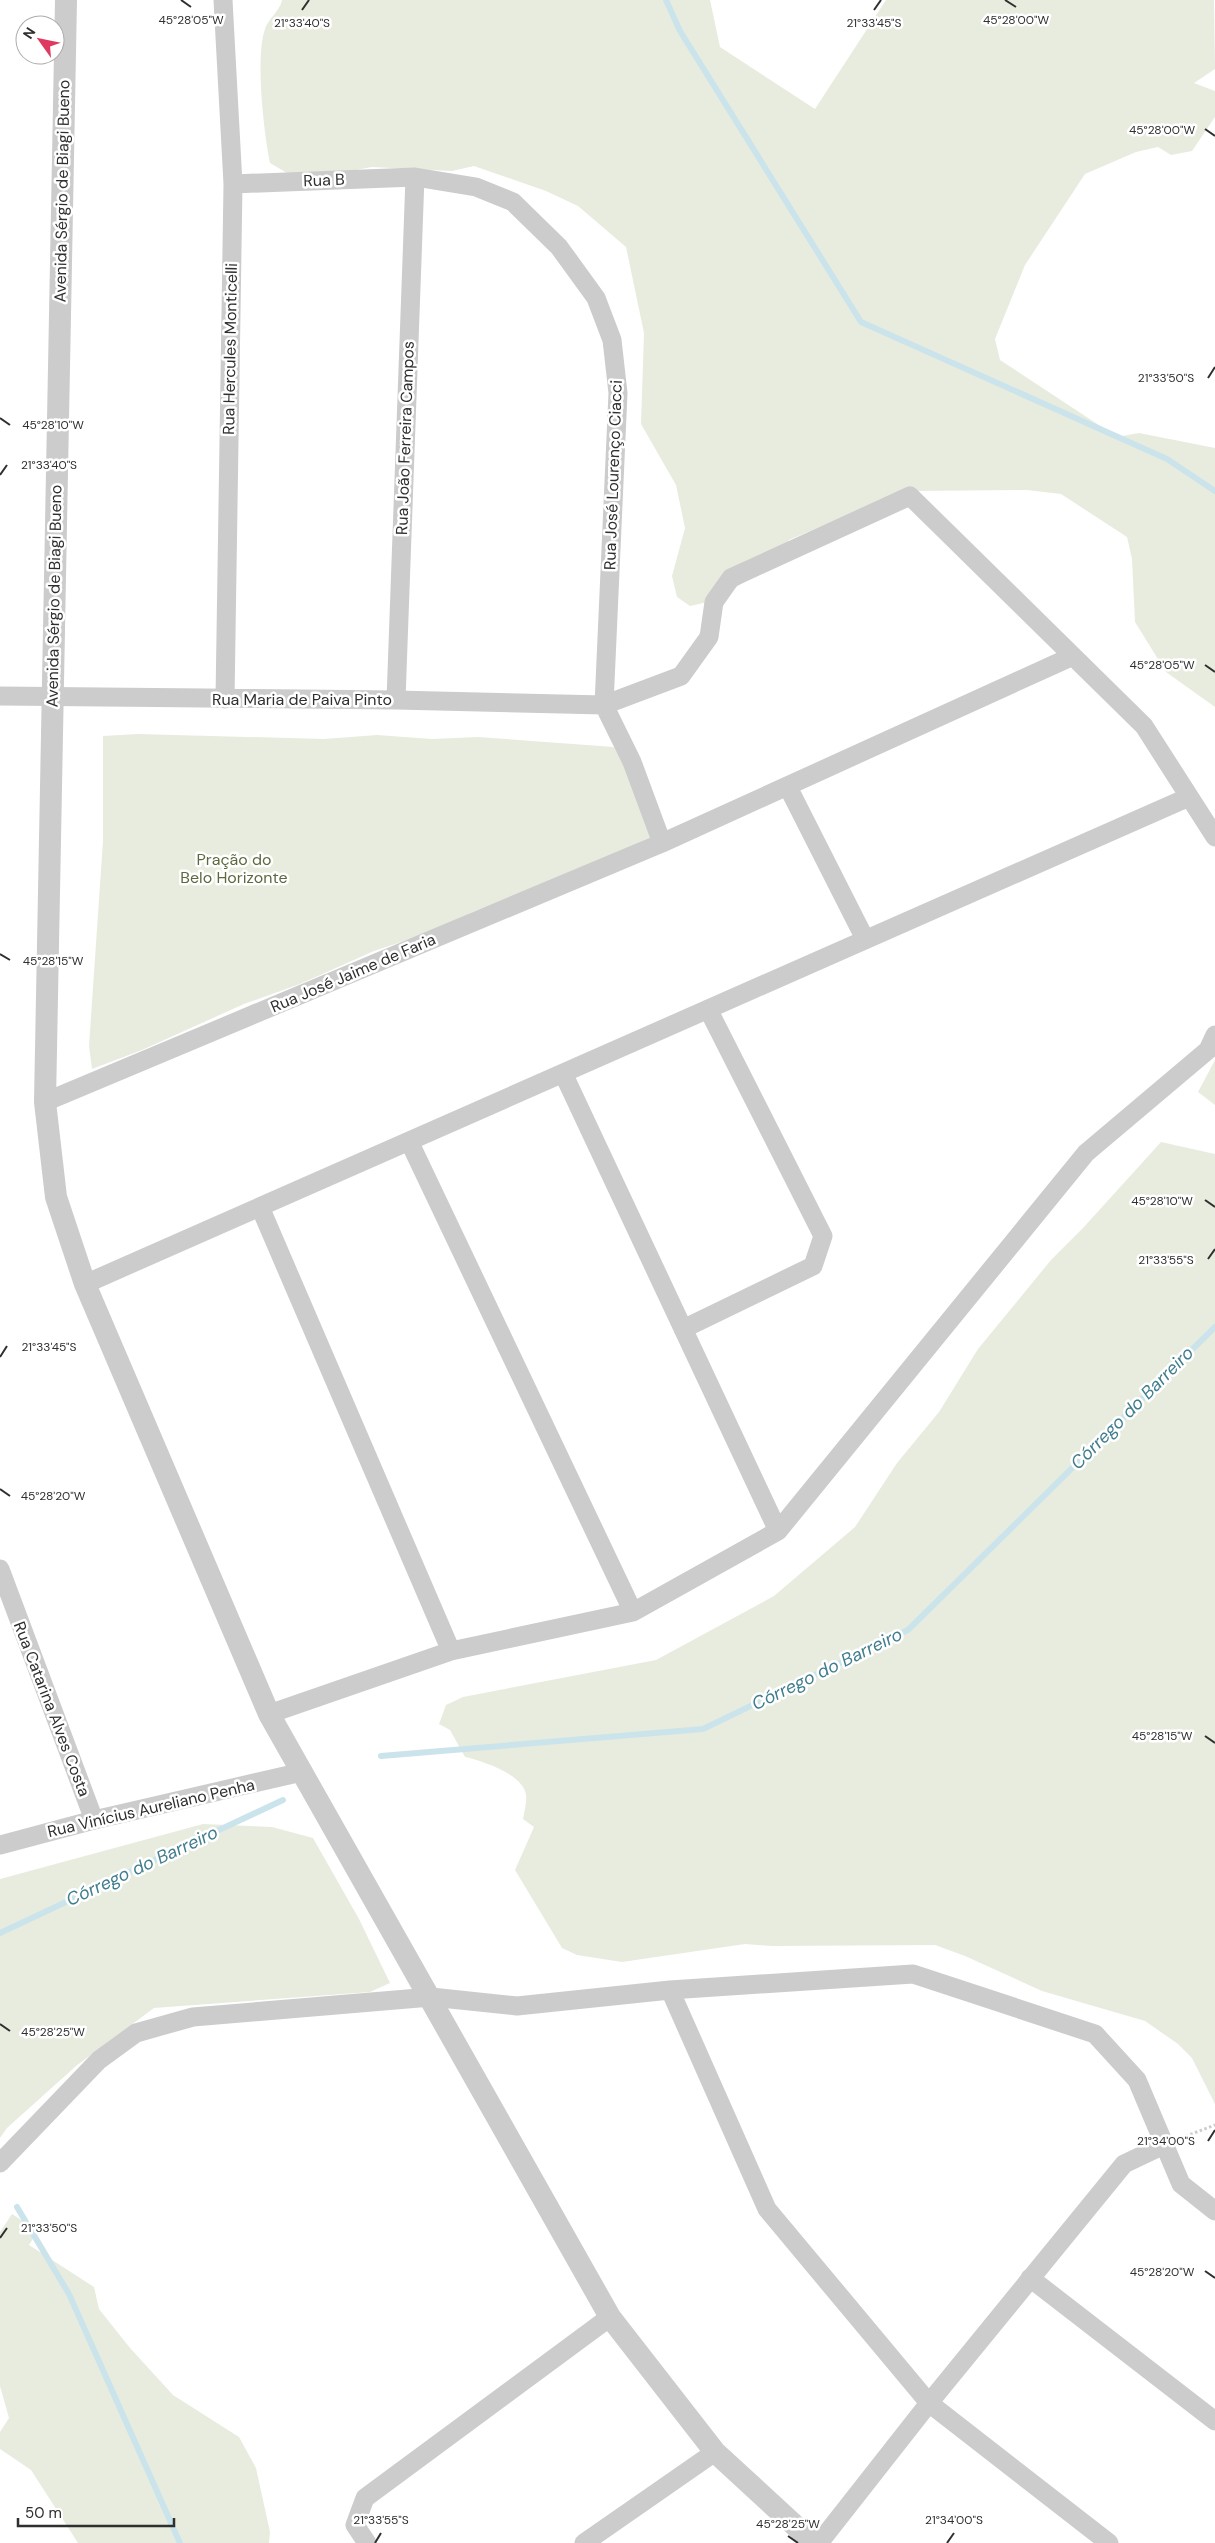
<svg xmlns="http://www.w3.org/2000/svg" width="1215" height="2543" viewBox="0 0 1215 2543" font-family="'DM Sans',sans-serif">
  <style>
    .green { fill: #e8ecde }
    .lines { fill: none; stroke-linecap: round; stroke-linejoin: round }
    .stream { stroke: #cbe4eb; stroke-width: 6 }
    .path { stroke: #ccc; stroke-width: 3; stroke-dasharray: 2.5 2.5; stroke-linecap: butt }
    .minor { stroke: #ccc; stroke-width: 19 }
    .tertiary { stroke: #ccc; stroke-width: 22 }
    .ticks { fill: none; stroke: #2f2f2f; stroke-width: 2 }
    .labels { text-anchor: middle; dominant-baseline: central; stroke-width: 5; stroke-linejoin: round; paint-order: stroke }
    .street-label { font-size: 16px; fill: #2f2f2f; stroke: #fff }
    .park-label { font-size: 16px; fill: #5a693e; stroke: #fff }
    .water-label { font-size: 18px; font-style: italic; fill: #407d8e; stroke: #fff }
    .ticks-label { font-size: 12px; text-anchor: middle; fill: #2f2f2f; stroke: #fff; stroke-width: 5; stroke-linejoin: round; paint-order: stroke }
  </style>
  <rect width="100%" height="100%" fill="#fff"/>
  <path class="green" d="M282 0H710L720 47 815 109 886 0H1214L1215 69 1194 83 1215 91V117L1192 151 1171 155 1158 147 1136 152 1085 174 1025 265 995 339 1000 360 1117 437 1139 433 1215 448V707L1166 672 1135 622 1132 559 1127 537 1061 494 1027 490 914 491 893 496 789 540 772 566 712 601 690 606 677 597 672 576 685 528 676 485 641 424 644 333 626 247 578 206 546 191 474 166 452 171 372 167 322 176 287 173 270 163C264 134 255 57 265 29 268 19 280 11 282 0Z
    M138 734 324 739 377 735 432 739 478 737 614 747 629 776 652 837 536 888 475 911 431 932 374 951 300 984 244 1004 142 1050 92 1069 89 1046 103 841V736Z
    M1215 1060V1105L1198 1092Z
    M1161 1142 1215 1154V2104L1192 2058 1178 2044 1145 2021 1042 1991 965 1956 935 1945 772 1946 745 1944 622 1962 577 1955 562 1948 515 1870 534 1827 523 1819C524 1812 527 1803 526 1795 524 1775 483 1761 465 1757L450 1730 439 1724 446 1705 463 1697 656 1660 774 1596 855 1527 897 1463 939 1412 978 1349 1051 1260 1083 1228Z
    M203 1824 272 1827 313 1838 359 1919 390 1983 370 1992 154 2008 76 2066 7 2128 0 2138V1879Z
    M12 2214 38 2231 29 2245 94 2287 99 2309 130 2348 173 2395 239 2437 256 2468 270 2532 269 2543H78L31 2470 0 2449V2432L9 2418 0 2386V2232Z"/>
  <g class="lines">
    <path class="stream" d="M666 0 680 31 861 322 1167 459 1215 491
      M381 1756 703 1729 908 1630 1215 1327
      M0 1933 283 1800
      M17 2207 69 2294 180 2543"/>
    <path class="path" d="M1181 2138 1215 2125"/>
    <path class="minor" d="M223 0 233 184 225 699
      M233 184 415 177 476 187 513 202 559 247 596 298 612 340 618 393 604 705 632 762 662 843
      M0 696 396 700 604 705 681 676 709 637 714 602 731 578 910 496 1144 726 1215 837
      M396 700 415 177
      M788 787 865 939
      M563 1073 778 1531
      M45 1102 662 843 1073 656
      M409 1141 633 1612
      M260 1207 451 1651
      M85 1284 1189 797
      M683 1329 813 1266 823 1236 708 1009
      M0 1569 94 1820
      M269 1714 451 1651 633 1612 778 1531 1086 1153 1208 1050 1215 1035
      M0 1845 94 1820 302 1772
      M670 1990 767 2209 929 2403 1109 2543
      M0 2163 99 2060 136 2033 193 2017 431 1997 517 2006 670 1990 913 1974 1095 2034 1137 2080 1181 2184 1215 2211
      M1030 2278 1215 2421
      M367 2543 355 2525 365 2498 610 2317
      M584 2543 715 2452
      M819 2543 929 2403 1124 2164 1164 2145"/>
    <path class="tertiary" d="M66 0 45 1102 56 1197 85 1284 269 1714 610 2317 715 2452 814 2543"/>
  </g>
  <path class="ticks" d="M181 0 191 7M1005 0 1016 7M302 10 309 0M874 10 881 0M1205 129 1215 136M1208 378 1215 367M0 418 10 425M0 475 7 465M1205 665 1215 672M0 954 10 960M1205 1200 1215 1207M1208 1259 1215 1249M0 1357 7 1346M0 1489 10 1496M1205 1736 1215 1743M0 2024 10 2031M1208 2141 1215 2130M0 2238 7 2228M1205 2271 1215 2278M788 2536 798 2543M375 2543 381 2533M947 2543 954 2533"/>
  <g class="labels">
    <g class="street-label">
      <text transform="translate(324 180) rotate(-2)">Rua B</text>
      <text transform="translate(62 191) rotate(-89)">Avenida Sérgio de Biagi Bueno</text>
      <text transform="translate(230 349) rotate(-89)">Rua Hercules Monticelli</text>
      <text transform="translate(405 438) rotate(-88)">Rua João Ferreira Campos</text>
      <text transform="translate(613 475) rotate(-88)">Rua José Lourenço Ciacci</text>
      <text transform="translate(54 596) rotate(-89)">Avenida Sérgio de Biagi Bueno</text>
      <text x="302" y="699">Rua Maria de Paiva Pinto</text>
      <text transform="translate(353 973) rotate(-23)">Rua José Jaime de Faria</text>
      <text transform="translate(52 1709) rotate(69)">Rua Catarina Alves Costa</text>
      <text transform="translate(151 1808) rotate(-13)">Rua Vinícius Aureliano Penha</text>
    </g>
    <g class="park-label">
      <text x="234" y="859">Pração do<tspan x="234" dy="18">Belo Horizonte</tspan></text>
    </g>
    <g class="water-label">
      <text transform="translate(1132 1408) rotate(-45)">Córrego do Barreiro</text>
      <text transform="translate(827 1669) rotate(-26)">Córrego do Barreiro</text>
      <text transform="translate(142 1866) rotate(-25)">Córrego do Barreiro</text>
    </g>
  </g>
  <g class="ticks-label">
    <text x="191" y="24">45°28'05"W</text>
    <text x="1016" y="24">45°28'00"W</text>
    <text x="302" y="27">21°33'40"S</text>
    <text x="874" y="27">21°33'45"S</text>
    <text x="1162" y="134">45°28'00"W</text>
    <text x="1166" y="382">21°33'50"S</text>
    <text x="53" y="429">45°28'10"W</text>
    <text x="49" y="469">21°33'40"S</text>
    <text x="1162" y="669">45°28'05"W</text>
    <text x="53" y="965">45°28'15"W</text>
    <text x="1162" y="1205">45°28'10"W</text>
    <text x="1166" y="1264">21°33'55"S</text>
    <text x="49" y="1351">21°33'45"S</text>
    <text x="53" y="1500">45°28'20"W</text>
    <text x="1162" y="1740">45°28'15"W</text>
    <text x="53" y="2036">45°28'25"W</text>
    <text x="1166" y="2145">21°34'00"S</text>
    <text x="49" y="2232">21°33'50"S</text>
    <text x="1162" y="2276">45°28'20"W</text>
    <text x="381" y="2524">21°33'55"S</text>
    <text x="954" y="2524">21°34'00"S</text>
    <text x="788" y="2528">45°28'25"W</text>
  </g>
  <g transform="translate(40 40) rotate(303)"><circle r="24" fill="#ffffff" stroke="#acacac"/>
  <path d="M0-4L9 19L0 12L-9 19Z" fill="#de3a61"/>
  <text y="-8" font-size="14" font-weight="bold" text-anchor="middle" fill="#2f2f2f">N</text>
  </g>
  <path d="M18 2518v8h156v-8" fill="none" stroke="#2f2f2f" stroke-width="2.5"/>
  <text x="25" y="2518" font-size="15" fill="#2f2f2f" stroke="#ffffff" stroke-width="4" paint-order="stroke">50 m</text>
</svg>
